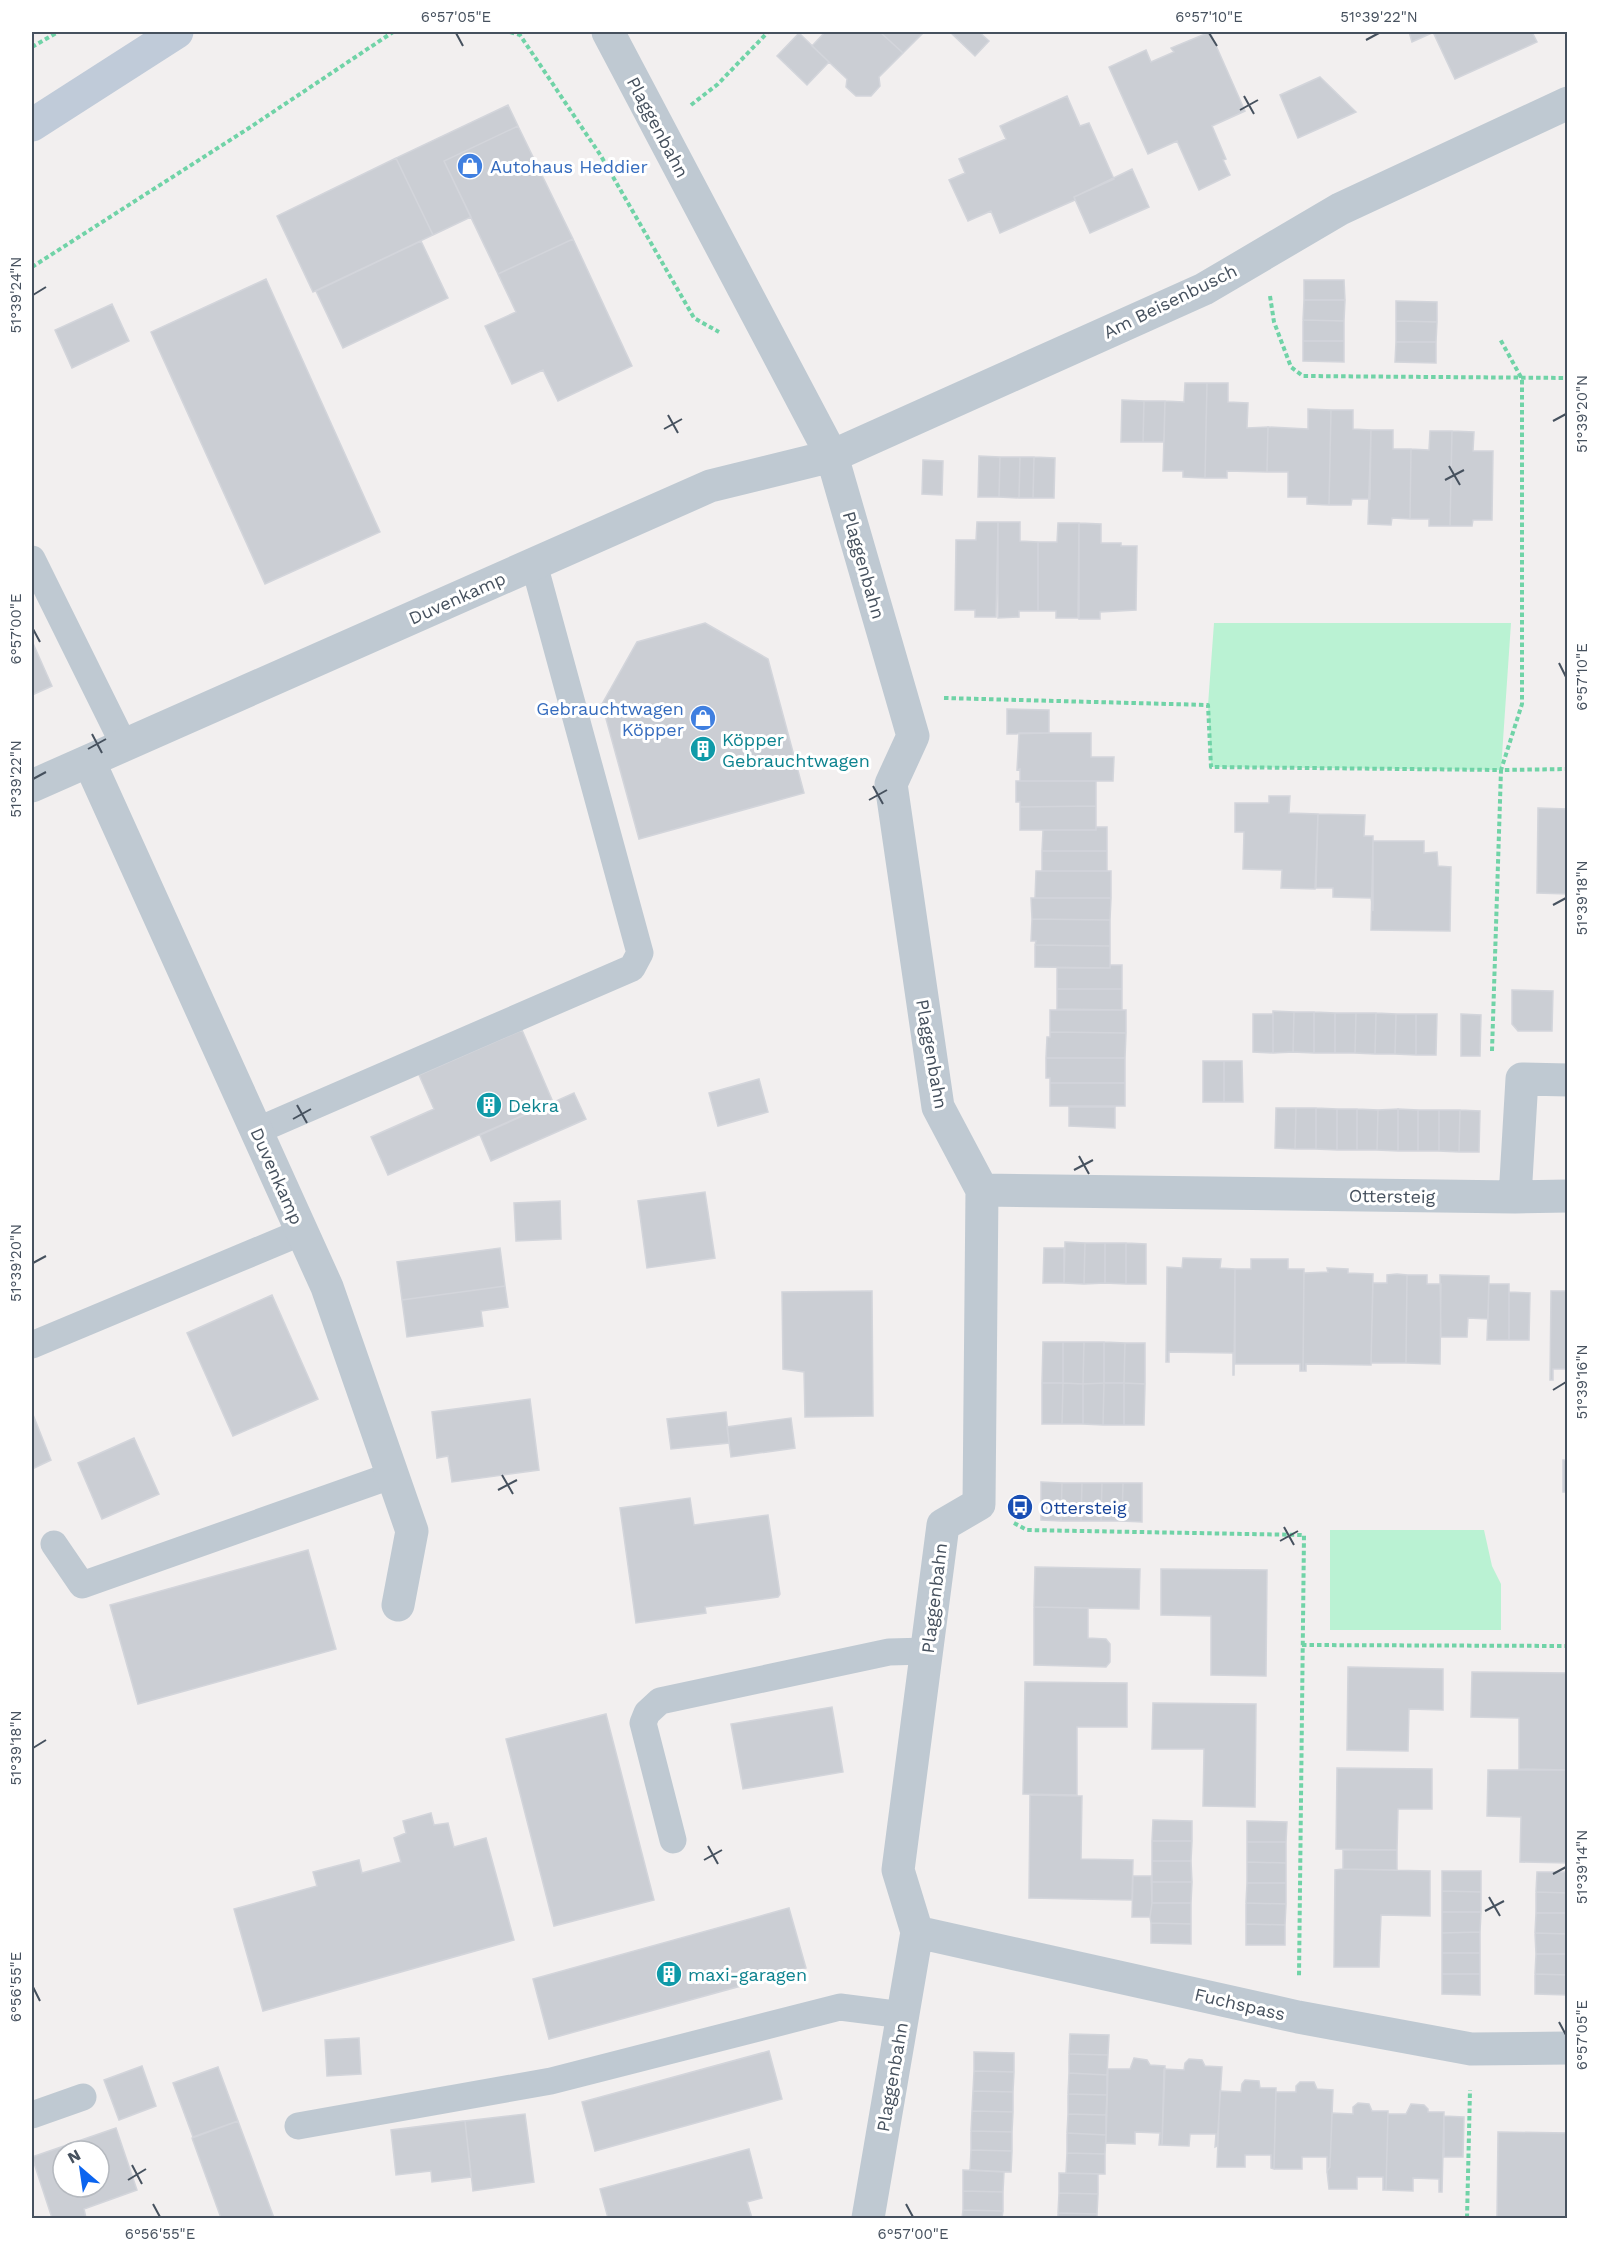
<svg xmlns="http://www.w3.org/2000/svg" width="1599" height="2250" viewBox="0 0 1599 2250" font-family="'Work Sans',sans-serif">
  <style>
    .green { fill: #baf2d3 }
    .building { fill: #cbced4; stroke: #d3d5db; stroke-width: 1.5; fill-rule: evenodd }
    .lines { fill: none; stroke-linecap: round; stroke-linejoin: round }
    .path { stroke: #70d3a7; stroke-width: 4; stroke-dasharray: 4.5 3; stroke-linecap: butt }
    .service { stroke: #bfc9d2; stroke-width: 27 }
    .minor { stroke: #bfc9d2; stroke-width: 33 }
    .secondary { stroke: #c0cbd9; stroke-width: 33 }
    .ticks { fill: none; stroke: #46515e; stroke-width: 2 }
    .labels { text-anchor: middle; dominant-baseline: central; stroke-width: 6; stroke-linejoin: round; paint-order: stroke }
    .street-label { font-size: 18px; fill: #46515e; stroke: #fff }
    .shop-label { font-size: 18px; fill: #366cbe; stroke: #fff; text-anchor: start }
    .culture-label { font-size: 18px; fill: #0d838f; stroke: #fff; text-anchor: start }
    .transit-label { font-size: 18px; fill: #164399; stroke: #fff; text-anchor: start }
    .neatline { fill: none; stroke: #46515e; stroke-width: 2 }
    .ticks-label { font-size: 15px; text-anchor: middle; fill: #46515e }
  </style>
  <rect width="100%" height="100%" fill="#f2efef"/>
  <path class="green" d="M1214 623H1511L1501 770 1211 767 1208 705Z
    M1330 1530H1484L1492 1566 1501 1584V1630H1330Z"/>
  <path class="building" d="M825 32H880L903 53 879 77 880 86 871 96H856L846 87 847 79 812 46Z
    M880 32H924L903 53Z
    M950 32H979L989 41 975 56Z
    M1210 32 1245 111 1212 126 1226 159 1223 160 1230 175 1199 190 1177 141 1148 154 1109 67 1146 50 1151 62 1174 52 1171 48Z
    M1409 32H1434L1412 42Z
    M1433 32H1532L1537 42 1455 79Z
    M799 33 829 62 807 85 777 56Z
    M1320 77 1356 112 1298 138 1280 95Z
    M1067 96 1080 126 1089 123 1114 179 1074 197 1075 200 1000 233 991 211 968 221 949 180 965 173 959 159 1006 139 1000 126Z
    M508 105 518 126 444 161 471 217 433 235 396 158Z
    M518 126 573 239 498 274 444 161Z
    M396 158 433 235 313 292 277 216Z
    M1132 169 1149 207 1090 233 1074 197Z
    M573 239 632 366 558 401 543 370 512 384 485 326 516 312 498 274Z
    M421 241 448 298 343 348 316 291Z
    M266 279 380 532 265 584 151 332Z
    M1304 280H1344L1345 300H1304Z
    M1304 300H1345L1344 321 1303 320Z
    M1396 301 1437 302V322L1396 321Z
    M112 304 129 341 72 368 55 330Z
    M1303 320 1344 321V341H1303Z
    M1396 321 1437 322 1436 342H1396Z
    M1303 341H1344V362L1303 361Z
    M1396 342H1436V363L1395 362Z
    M1185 383H1207L1205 478 1183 477V471H1163L1165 401 1184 402Z
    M1207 383H1228V402L1248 403 1247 428 1268 427 1267 472 1227 471V478H1205Z
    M1122 400 1144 401 1143 442H1121Z
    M1144 401H1165L1164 442H1143Z
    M1308 409 1331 410 1329 505 1307 504V497H1288V472H1267L1268 427 1308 429Z
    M1331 410H1353V429L1371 430 1370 499H1352L1351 505H1329Z
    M1371 430H1393V449H1411L1410 519 1392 518 1391 525 1368 524Z
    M1430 431H1452L1450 526H1429V519H1410L1411 449 1429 450Z
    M1452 431 1474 432 1473 451H1493L1492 520H1473L1472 526H1450Z
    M979 456 1000 457 999 497H978Z
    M1000 457H1020L1019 498 999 497Z
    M1020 457H1034L1033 498H1019Z
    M1034 457 1055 458 1054 498H1033Z
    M923 460 943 461 942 495 922 494Z
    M977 522H998L996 617H975V610H955L956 540H976Z
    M998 522H1020V541L1038 542V611H1019V617L998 618Z
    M1058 523H1079L1078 618H1056V611H1038V542H1057Z
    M1079 523 1101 524V543H1121V546H1137L1136 610 1100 612V619H1079Z
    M705 623 768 659 804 793 639 839 602 704 637 642Z
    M32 641 52 686 32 695Z
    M1007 709 1049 710V733L1007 734Z
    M1019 733H1091V757H1114L1113 781H1020V769L1017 770Z
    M1016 781H1096V806L1020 807V802H1016Z
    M1269 796H1290L1289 813 1318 814 1315 889 1281 888 1282 870 1243 869 1244 832H1235V803H1269Z
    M1096 806V830H1020V807Z
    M1538 808 1568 809V894L1537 893Z
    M1318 814 1365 815 1364 836H1373V911L1371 898 1333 897V888H1316Z
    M1096 827H1107V851H1042L1043 830H1096Z
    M1373 841H1424V853L1437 852 1438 866 1451 867 1450 931 1371 930Z
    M1042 851H1107V871H1042Z
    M1036 871H1111V898H1035Z
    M1031 898H1111L1110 920 1032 919Z
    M1032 919 1110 920V946L1035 945 1036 941H1031Z
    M1035 945 1110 946V968L1035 967Z
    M1110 965H1122V989H1057V968H1110Z
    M1057 989H1122V1010L1057 1009Z
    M1512 990 1553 991 1552 1031H1518L1512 1024Z
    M1050 1010H1126V1033L1050 1032Z
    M1273 1011 1294 1012 1293 1052 1273 1053Z
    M1294 1012H1314V1053L1293 1052Z
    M1314 1012 1335 1013V1053H1314Z
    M1335 1013H1356L1355 1053H1335Z
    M1356 1013H1376L1375 1054 1355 1053Z
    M1376 1013 1396 1014 1395 1054H1375Z
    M1253 1014H1273V1053L1253 1052Z
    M1396 1014H1416V1055L1395 1054Z
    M1416 1014H1437L1436 1055H1416Z
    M1461 1014 1481 1015 1480 1056H1461Z
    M522 1030 553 1102 388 1175 371 1137 434 1109 419 1075Z
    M1050 1032 1126 1033 1125 1058H1046L1047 1037H1050Z
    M1046 1058H1125V1083H1050V1078H1046Z
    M1203 1061H1224V1102H1203Z
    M1224 1061H1242L1243 1102H1224Z
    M759 1079 768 1112 718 1126 709 1093Z
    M1050 1083H1125V1106H1050Z
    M574 1093 586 1119 491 1161 480 1135Z
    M1069 1107H1115V1128L1069 1126Z
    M1276 1108H1296L1295 1149 1275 1148Z
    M1296 1108H1316V1149H1295Z
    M1316 1108 1337 1109V1150L1316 1149Z
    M1337 1109H1357V1150H1337Z
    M1357 1109 1378 1110 1377 1150H1357Z
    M1398 1109 1418 1110V1151H1398Z
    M1398 1109V1151L1377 1150 1378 1110Z
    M1418 1110H1439V1151H1418Z
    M1439 1110H1460L1459 1152 1439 1151Z
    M1460 1110 1480 1111 1479 1152H1459Z
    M705 1192 715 1258 647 1268 638 1201Z
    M560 1201 561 1239 516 1241 514 1203Z
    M1065 1242 1085 1243 1084 1284 1064 1283Z
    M1085 1243H1105V1283L1084 1284Z
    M1105 1243H1126V1284L1105 1283Z
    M1126 1243 1146 1244V1284H1126Z
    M500 1248 505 1286 402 1300 397 1262Z
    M1044 1248H1064V1283H1043Z
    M1183 1258 1221 1259 1220 1268 1235 1269 1234 1375H1233V1353L1169 1352V1362H1166L1167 1267 1182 1268Z
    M1251 1259H1288V1269H1304L1303 1371H1300V1364H1235V1269H1251Z
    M1327 1268 1348 1269V1273L1373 1274 1371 1365 1306 1364V1371H1303L1304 1273 1328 1272Z
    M1397 1274 1407 1275 1406 1363H1371L1373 1283H1387V1275Z
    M1407 1275H1427V1284H1441L1440 1364 1406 1363Z
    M1440 1275 1489 1276 1488 1319 1468 1318 1467 1337H1441Z
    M1489 1284H1509V1340H1487Z
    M505 1286 508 1307 481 1311 483 1326 407 1337 402 1300Z
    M872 1291 873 1416 805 1417 804 1372 783 1369 782 1292Z
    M1551 1291H1568V1369H1553V1380H1550Z
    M1509 1292 1530 1293 1529 1340H1509Z
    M272 1295 318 1399 233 1436 187 1333Z
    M1043 1342H1063V1383H1042Z
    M1063 1342H1084L1083 1384 1063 1383Z
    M1084 1342H1104V1383L1083 1384Z
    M1104 1342 1125 1343 1124 1383H1104Z
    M1125 1343H1145V1384L1124 1383Z
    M1042 1383H1063L1062 1424H1042Z
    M1063 1383 1083 1384V1424H1062Z
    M1104 1383 1103 1425 1083 1424V1384Z
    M1104 1383H1124V1425H1103Z
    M1124 1383 1145 1384 1144 1425H1124Z
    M530 1399 539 1470 452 1482 448 1456 437 1458 432 1412Z
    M32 1412 51 1460 32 1469Z
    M726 1412 729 1443 671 1449 667 1419Z
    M791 1418 795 1448 731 1457 727 1427Z
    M134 1438 159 1494 102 1519 78 1463Z
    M1563 1460H1568V1492H1563Z
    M1041 1482 1062 1483 1061 1521 1041 1520Z
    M1062 1483H1082L1081 1521H1061Z
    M1082 1483H1102L1101 1521H1081Z
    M1102 1483H1123L1122 1521H1101Z
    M1123 1483H1142V1522L1122 1521Z
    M690 1498 694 1525 768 1515 780 1594 778 1597 705 1607 706 1613 636 1623 620 1508Z
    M308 1550 336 1649 138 1704 110 1605Z
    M1035 1567 1140 1569 1139 1609 1034 1607Z
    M1161 1569 1267 1570 1266 1676 1211 1675V1616L1161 1615Z
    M1034 1607 1088 1608V1638L1106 1639 1110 1644V1662L1106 1667 1034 1665Z
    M1348 1667 1443 1669V1710L1409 1709 1408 1751 1347 1750Z
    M1472 1672 1567 1673 1566 1770 1519 1769V1718L1471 1717Z
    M1025 1682 1127 1683V1727H1077V1795L1023 1794Z
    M1153 1703 1256 1704 1255 1807 1203 1806 1204 1749H1152Z
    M832 1707 843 1772 743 1789 731 1724Z
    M606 1714 654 1900 554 1926 506 1739Z
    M1337 1768 1432 1769V1809H1398L1397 1850 1336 1849Z
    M1488 1770H1568V1863L1520 1862 1521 1817 1487 1816Z
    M1030 1795 1082 1796 1081 1859 1133 1860 1132 1900 1029 1898Z
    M431 1813 434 1825 448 1823 454 1847 486 1838 514 1940 263 2011 234 1909 317 1886 313 1872 359 1860 362 1873 401 1862 394 1838 406 1833 403 1821Z
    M1153 1820 1192 1821V1841H1152Z
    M1247 1821 1287 1822 1286 1842H1247Z
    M1152 1841H1192L1191 1861H1152Z
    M1247 1842H1286V1863L1247 1862Z
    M1343 1850H1397V1870L1343 1869Z
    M1152 1861H1191L1192 1882H1152Z
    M1247 1862 1286 1863V1883H1247Z
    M1343 1869 1430 1871V1916L1381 1915 1379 1967H1334L1335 1870Z
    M1442 1871H1481V1892L1442 1891Z
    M1537 1872H1568V1893L1536 1892Z
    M1133 1876H1151L1152 1903 1150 1917H1132Z
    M1152 1882H1192L1191 1903H1152Z
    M1247 1883H1286V1904L1246 1903Z
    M1442 1891 1481 1892V1912H1442Z
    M1536 1892 1568 1893V1913H1536Z
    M1152 1903H1191V1924L1151 1923 1150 1917Z
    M1246 1903 1286 1904 1285 1925 1246 1924Z
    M789 1908 806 1968 549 2039 533 1979Z
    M1442 1912H1481L1480 1932 1442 1933Z
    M1536 1913H1568V1934L1535 1933Z
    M1151 1923 1191 1924V1944L1151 1943Z
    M1246 1924 1285 1925V1945H1246Z
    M1480 1932V1953H1442V1933Z
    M1535 1933 1568 1934V1954H1536Z
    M1442 1953H1480V1974H1442Z
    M1536 1954H1568V1975L1535 1974Z
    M1442 1974H1480V1995L1442 1994Z
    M1535 1974 1568 1975V1995L1535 1994Z
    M1070 2034 1109 2035 1108 2055 1069 2054Z
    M359 2038 361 2074 327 2076 325 2040Z
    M769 2051 782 2099 595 2151 582 2102Z
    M974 2052 1014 2053V2072L974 2071Z
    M1069 2054 1108 2055 1107 2075 1069 2073Z
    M1134 2058 1147 2060 1150 2065 1165 2066 1162 2145H1159L1160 2133 1135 2132V2144L1106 2143 1108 2069H1130Z
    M1189 2059 1202 2060 1205 2066 1222 2067 1217 2146 1215 2147 1216 2134H1190L1189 2146 1162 2145 1164 2069 1184 2070 1185 2063Z
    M142 2066 156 2106 119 2120 104 2080Z
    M218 2067 238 2121 193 2137 173 2083Z
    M974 2071 1014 2072 1013 2092 973 2091Z
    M1069 2073 1107 2075V2095L1068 2094Z
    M1245 2080 1259 2081 1260 2088H1276L1274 2169 1271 2168V2155H1245V2167H1217L1220 2091 1241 2092 1242 2084Z
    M1300 2082H1314L1317 2089 1333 2090 1330 2167 1327 2171V2157H1302V2169H1274L1276 2092H1296V2086Z
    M973 2091 1013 2092V2112L972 2111Z
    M1068 2094 1107 2095 1106 2115 1068 2114Z
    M1358 2103 1369 2104 1372 2111H1388L1386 2190H1383V2177H1357V2189H1329L1327 2171 1330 2167 1332 2113 1353 2114V2107Z
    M1411 2104 1424 2105 1428 2109V2112H1444L1442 2192H1439V2179L1413 2178V2191L1386 2190 1388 2114H1406Z
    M972 2111 1013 2112 1012 2132 971 2131Z
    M525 2114 534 2182 473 2191 465 2121Z
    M1068 2114 1106 2115V2135L1067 2133Z
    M1444 2116 1464 2117 1463 2157H1444Z
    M238 2121 274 2218H221L192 2138Z
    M463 2121H465L471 2177 432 2182 431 2171 396 2175 391 2130Z
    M116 2128 137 2190 84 2209 86 2218H52L32 2157ZM63 2151H99V2187H63Z
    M971 2131 1012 2132V2151L971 2150Z
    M1498 2132 1568 2133V2218H1497Z
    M1067 2133 1106 2135 1105 2154 1067 2153Z
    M749 2149 762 2198 747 2202 752 2218H608L600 2189Z
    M971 2150 1012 2151 1011 2172 970 2170Z
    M1067 2153 1105 2154V2174L1066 2173Z
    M963 2170 1004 2172 1003 2192 963 2191Z
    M1059 2173 1098 2174V2194L1059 2193Z
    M963 2191 1003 2192V2211L963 2210Z
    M1059 2193 1098 2194 1097 2214 1058 2213Z
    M963 2210 1003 2211 1002 2218H962Z
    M1058 2213 1097 2214V2218H1058Z"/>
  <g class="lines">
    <path class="path" d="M510 32 520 35 601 156 694 318 719 332
      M32 47 58 32
      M691 105 718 84 768 32
      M32 267 249 128 393 32
      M1270 296 1274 322 1291 367 1303 376 1568 378
      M944 698 1208 705 1211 767 1501 770 1522 704V379L1500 339
      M1492 1051 1501 770 1568 769
      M1014 1523 1027 1530 1304 1535 1299 1976
      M1302 1645 1568 1646
      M1467 2218 1470 2090"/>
    <path class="service" d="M32 559 124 745
      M256 1131 632 968 640 953 534 564
      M32 1345 302 1232
      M54 1544 82 1585 393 1475
      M673 1840 643 1723 647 1713 660 1701 889 1652 927 1651
      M32 2115 83 2097
      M298 2126 551 2081 840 2007 903 2015"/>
    <path class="minor" d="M608 32 832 456 913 736 891 784 938 1107 982 1190 979 1504 943 1525 898 1870 917 1932 868 2218
      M89 761 327 1287 412 1531 398 1605
      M32 786 710 486 832 456 1204 289 1340 209 1568 103
      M982 1190 1515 1197 1568 1196
      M1515 1197 1522 1079 1568 1080
      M917 1932 1298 2017 1471 2049 1568 2048"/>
    <path class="secondary" d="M32 125 177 32"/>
  </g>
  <path class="ticks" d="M456 33 463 46M1209 33 1217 46M1366 40 1379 33M1244 96 1254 114M1240 110 1258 100M33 295 46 287M668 415 678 433M1553 421 1566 414M664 429 682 419M1449 466 1460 485M1445 480 1464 470M33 629 40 642M1559 663 1566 677M92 734 102 753M88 749 106 739M33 779 46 772M873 786 883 804M869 800 887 790M1553 905 1566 898M297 1105 307 1123M293 1119 311 1109M1079 1156 1089 1174M1074 1170 1093 1160M33 1263 46 1256M1553 1390 1566 1382M502 1475 513 1494M498 1490 517 1480M1284 1527 1294 1545M1280 1541 1298 1531M33 1748 46 1740M708 1846 718 1864M704 1860 722 1850M1553 1874 1566 1867M1489 1897 1500 1916M1485 1911 1504 1901M33 1987 40 2001M1559 2022 1566 2035M132 2165 142 2184M128 2180 146 2169M153 2204 160 2217M906 2204 913 2217"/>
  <defs>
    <g id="shop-disc" transform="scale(1.35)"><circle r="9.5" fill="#3f7fe0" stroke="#fff"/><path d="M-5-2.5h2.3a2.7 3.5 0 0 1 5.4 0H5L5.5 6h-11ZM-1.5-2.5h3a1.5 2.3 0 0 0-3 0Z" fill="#fff"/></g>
    <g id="building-disc" transform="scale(1.35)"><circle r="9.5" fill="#0f9aa8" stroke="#fff"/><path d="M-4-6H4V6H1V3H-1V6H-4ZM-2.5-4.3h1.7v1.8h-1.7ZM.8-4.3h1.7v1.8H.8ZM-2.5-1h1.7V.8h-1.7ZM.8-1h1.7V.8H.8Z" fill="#fff"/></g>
    <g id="bus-disc" transform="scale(1.35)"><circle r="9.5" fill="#1a4fb4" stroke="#fff"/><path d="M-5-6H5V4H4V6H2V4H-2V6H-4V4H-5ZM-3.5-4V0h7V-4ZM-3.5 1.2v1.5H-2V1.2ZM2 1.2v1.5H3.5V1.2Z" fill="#fff"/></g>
  </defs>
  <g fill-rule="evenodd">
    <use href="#shop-disc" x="470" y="166"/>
    <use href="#shop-disc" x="703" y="718"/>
    <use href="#building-disc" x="703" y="749"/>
    <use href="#building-disc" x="489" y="1105"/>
    <use href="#bus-disc" x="1020" y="1507"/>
    <use href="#building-disc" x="669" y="1974"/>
  </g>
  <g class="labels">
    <g class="street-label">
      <text transform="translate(658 127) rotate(62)">Plaggenbahn</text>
      <text transform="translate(1170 301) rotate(-26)">Am Beisenbusch</text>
      <text transform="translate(864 565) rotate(74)">Plaggenbahn</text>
      <text transform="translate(457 598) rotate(-24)">Duvenkamp</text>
      <text transform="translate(932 1054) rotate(80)">Plaggenbahn</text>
      <text transform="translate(277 1176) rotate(66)">Duvenkamp</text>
      <text transform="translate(1392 1196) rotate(1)">Ottersteig</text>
      <text transform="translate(934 1598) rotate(-83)">Plaggenbahn</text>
      <text transform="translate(1240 2004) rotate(13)">Fuchspass</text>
      <text transform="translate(892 2077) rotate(-80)">Plaggenbahn</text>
    </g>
    <g class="shop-label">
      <text x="490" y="166">Autohaus Heddier</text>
      <text x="684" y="708" text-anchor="end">Gebrauchtwagen<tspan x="684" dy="21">Köpper</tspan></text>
    </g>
    <g class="culture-label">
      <text x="722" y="739">Köpper<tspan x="722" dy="21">Gebrauchtwagen</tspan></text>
      <text x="508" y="1105">Dekra</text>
      <text x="688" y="1974">maxi-garagen</text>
    </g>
    <g class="transit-label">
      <text x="1040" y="1507">Ottersteig</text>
    </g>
  </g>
  <rect width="1599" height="2250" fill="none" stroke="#ffffff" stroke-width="66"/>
  <g transform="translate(81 2169) rotate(331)"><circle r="28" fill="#ffffff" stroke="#b5b9bf" stroke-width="1.5"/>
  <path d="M0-4.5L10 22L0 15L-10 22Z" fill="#0b64ef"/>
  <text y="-9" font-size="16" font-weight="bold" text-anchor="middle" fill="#46515e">N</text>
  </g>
  <rect x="33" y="33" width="1533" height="2184" class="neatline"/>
  <g class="ticks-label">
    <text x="456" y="22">6°57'05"E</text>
    <text x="1209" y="22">6°57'10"E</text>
    <text x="1379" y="22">51°39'22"N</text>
    <text transform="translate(16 295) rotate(-90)" y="5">51°39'24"N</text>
    <text transform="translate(1582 414) rotate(-90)" y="5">51°39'20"N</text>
    <text transform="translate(16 629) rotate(-90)" y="5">6°57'00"E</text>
    <text transform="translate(1582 677) rotate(-90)" y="5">6°57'10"E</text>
    <text transform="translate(16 779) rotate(-90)" y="5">51°39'22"N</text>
    <text transform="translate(1582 898) rotate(-90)" y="5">51°39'18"N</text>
    <text transform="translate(16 1263) rotate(-90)" y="5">51°39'20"N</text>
    <text transform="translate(1582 1382) rotate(-90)" y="5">51°39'16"N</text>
    <text transform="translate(16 1748) rotate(-90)" y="5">51°39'18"N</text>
    <text transform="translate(1582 1867) rotate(-90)" y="5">51°39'14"N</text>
    <text transform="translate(16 1987) rotate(-90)" y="5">6°56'55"E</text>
    <text transform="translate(1582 2035) rotate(-90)" y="5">6°57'05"E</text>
    <text x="160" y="2239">6°56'55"E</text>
    <text x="913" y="2239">6°57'00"E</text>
  </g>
</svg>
